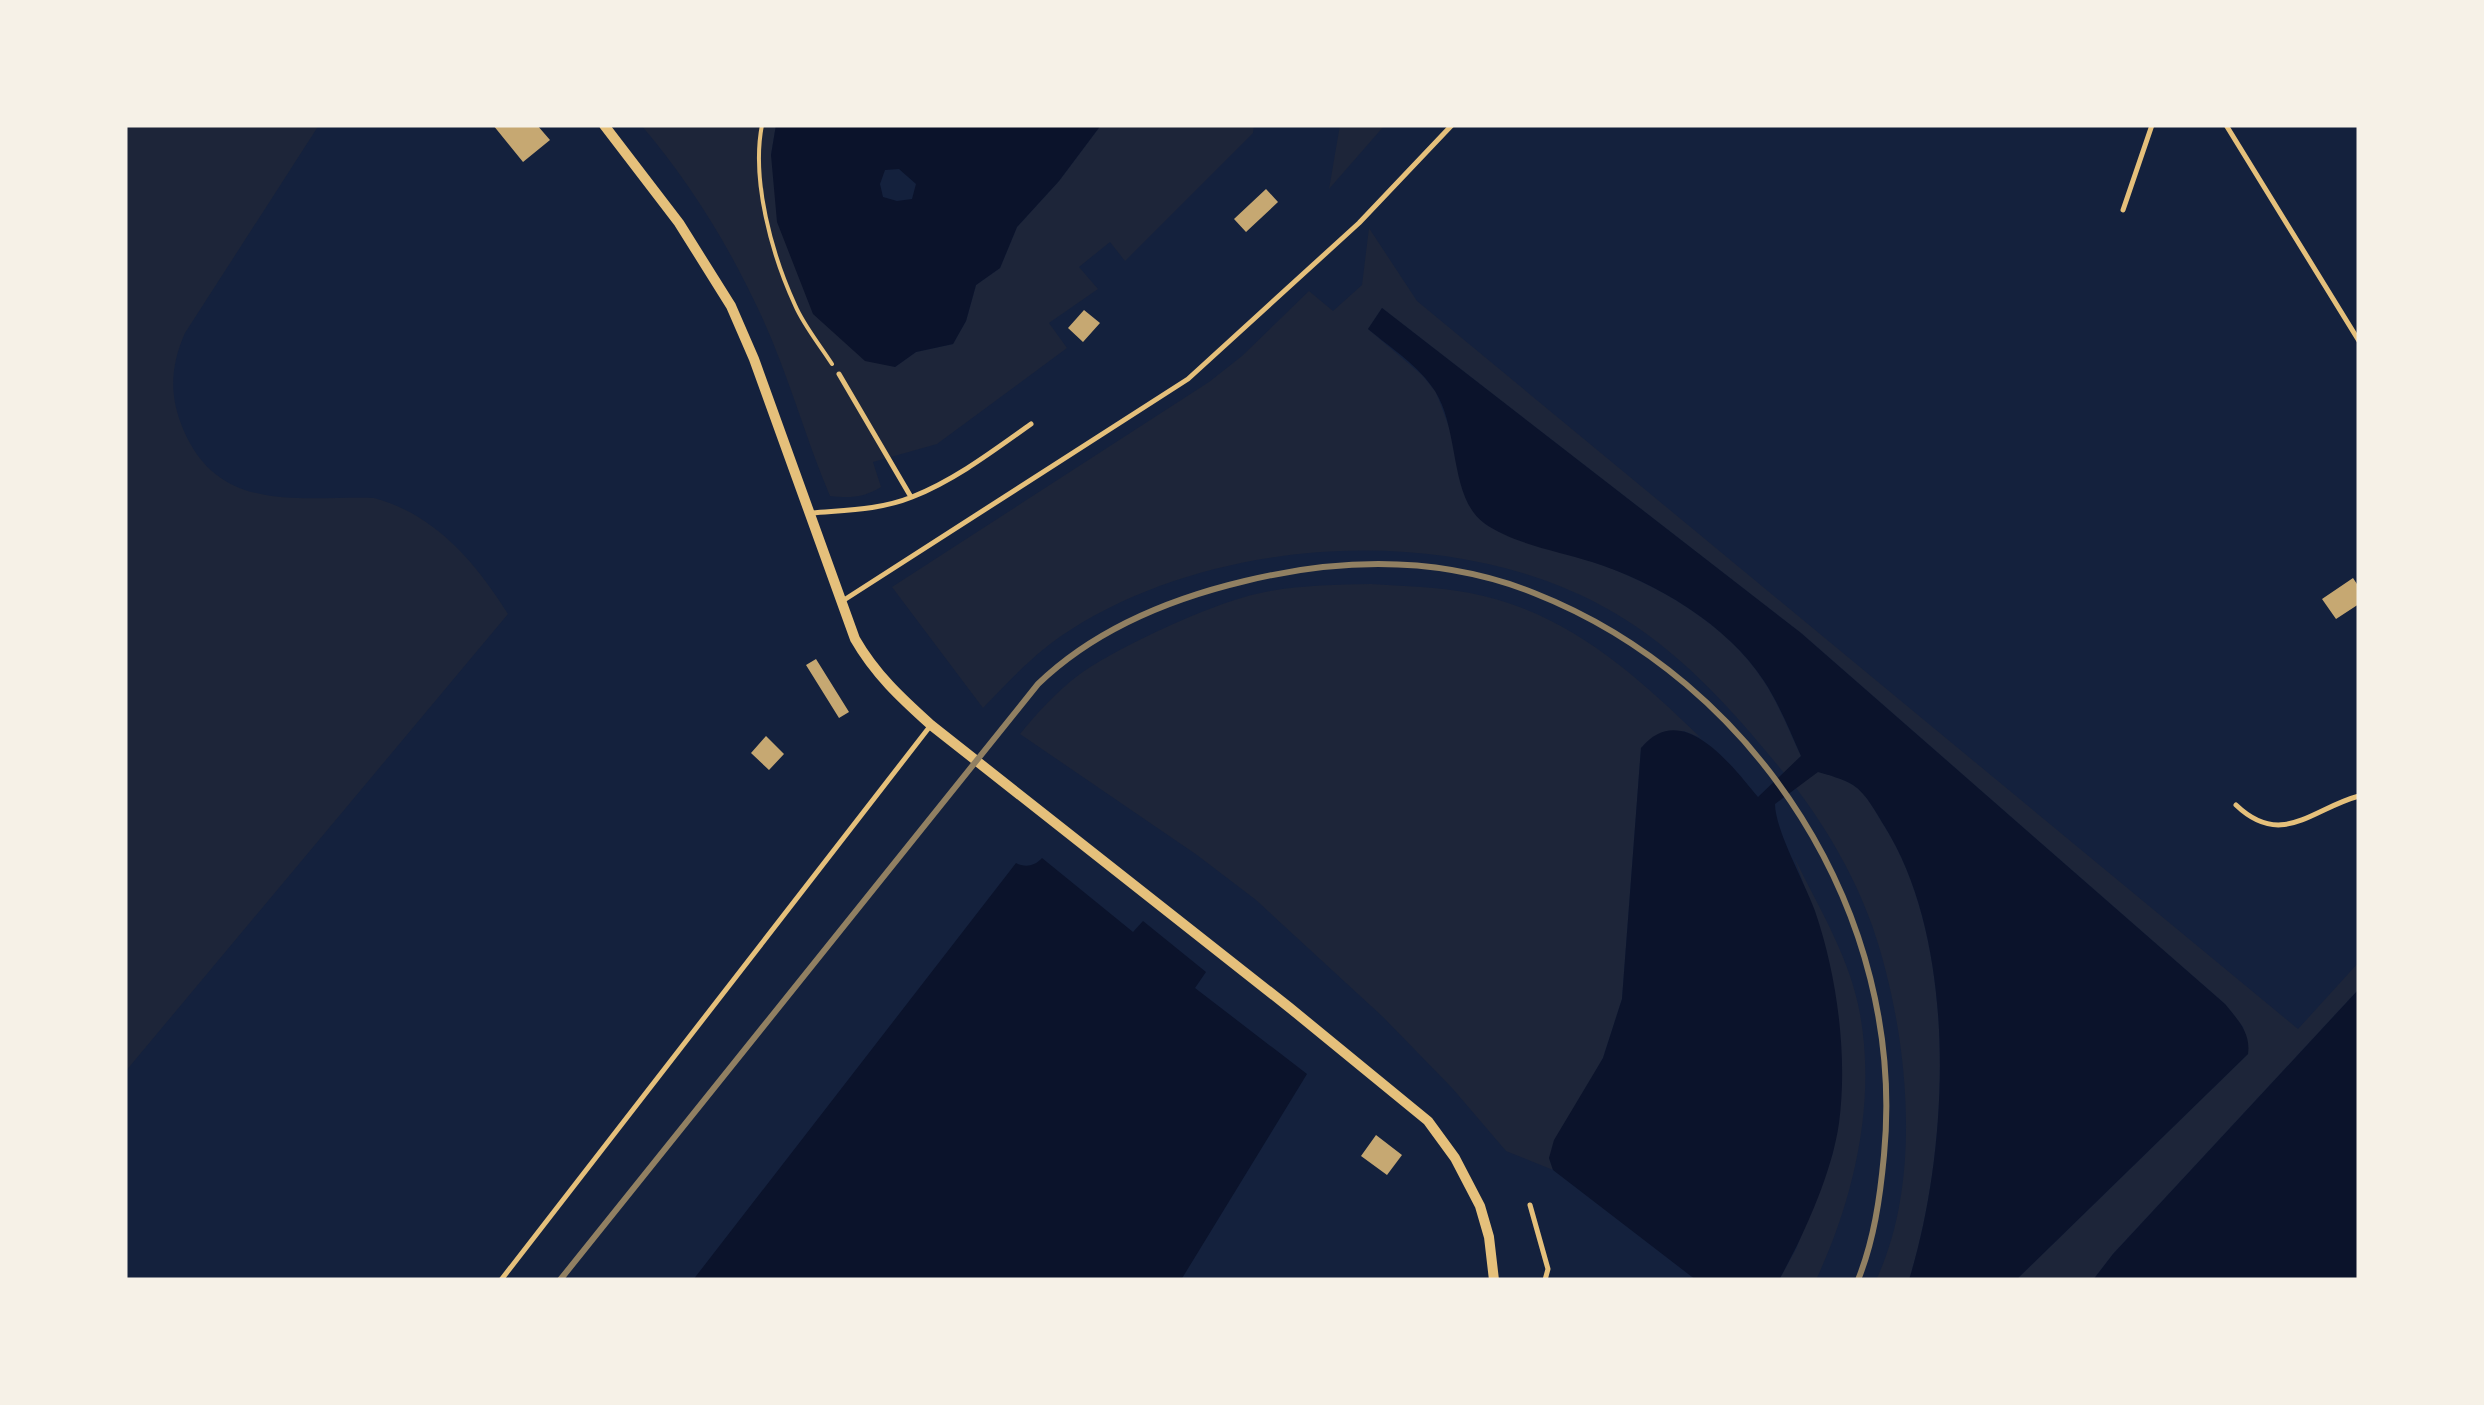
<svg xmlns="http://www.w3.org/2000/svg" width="2484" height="1405" viewBox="0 0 2484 1405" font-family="'Times New Roman',serif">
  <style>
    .green { fill: #1d2539 }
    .water { fill: #0b132b; fill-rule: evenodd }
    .building { fill: #c6a872 }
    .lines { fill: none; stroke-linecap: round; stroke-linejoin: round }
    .path { stroke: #e5c07b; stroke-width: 4 }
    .service { stroke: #e5c07b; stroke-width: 5 }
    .minor { stroke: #e5c07b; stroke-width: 10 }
    .rail { stroke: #918062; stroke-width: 6 }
  </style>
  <rect width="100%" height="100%" fill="#14213d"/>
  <path class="green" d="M125 125H319L185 333C170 367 169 397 184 431 220 514 299 496 374 498 435 514 476 563 508 614L125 1072Z
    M641 125H776L771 155 895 367 916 352 953 344 966 321 976 285 1000 268 1017 227 1059 181 1101 125H1254L1253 133 1125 261 1110 242 1079 267 1098 289 1049 323 1067 348 937 444 873 462 881 487C863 498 850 498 830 496 805 437 788 373 761 315 729 246 690 182 641 125Z
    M1340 125H1385L1329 189Z
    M1369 228 1417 301 2298 1029 2359 962V989L2113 1254 2093 1280H2016L2248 1054 2243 1027 2225 1004 1801 633 1382 308 1368 329 1422 375 1436 392 1485 524C1523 541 1563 551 1602 565 1662 587 1728 626 1763 680 1779 704 1789 731 1801 756L1784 773C1734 712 1683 653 1613 612 1456 520 1211 534 1061 636 1032 656 1008 682 983 708L892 587 1209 382 1242 356 1309 291 1333 311 1362 285Z
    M1371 584C1404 586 1438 587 1470 593 1565 611 1634 673 1701 738L1684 731 1641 748 1622 999 1603 1058 1549 1158 1553 1170 1506 1151 1453 1089 1383 1017 1256 900 1197 855 1020 734C1038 712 1057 691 1080 674 1118 647 1211 604 1256 594 1294 585 1332 585 1371 584Z
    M1817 771C1829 775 1842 778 1853 785 1867 793 1876 813 1885 827 1959 946 1949 1151 1909 1280H1876C1924 1180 1908 1031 1873 928 1856 879 1828 830 1796 788Z
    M1794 857C1817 904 1847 953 1858 1004 1878 1096 1855 1197 1816 1280H1779L1796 1249 1833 1153 1840 1046 1823 939Z"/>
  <path class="water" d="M776 125H1101L1059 181 1017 227 1000 268 976 285 966 321 953 344 916 352 895 367 865 361 813 314 777 222 771 155ZM899 169 916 184 912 199 897 201 883 197 880 184 885 170Z
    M1382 308 1801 633 2225 1004C2238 1020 2251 1033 2248 1054L2016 1280H1909C1949 1151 1959 946 1885 827 1876 813 1867 794 1853 785 1843 779 1829 775 1818 772L1775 804C1775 830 1805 883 1815 911 1837 975 1848 1056 1839 1123 1832 1173 1804 1235 1779 1280H1696L1553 1170 1549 1158 1554 1140 1603 1058 1622 999 1641 748C1682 698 1732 766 1758 797L1801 756C1790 731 1779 704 1764 681 1727 624 1655 582 1592 562 1558 551 1513 544 1484 523 1449 497 1460 431 1435 391 1419 366 1391 348 1368 329Z
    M1042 858 1133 932 1143 921 1206 972 1195 988 1307 1074 1181 1280H693L1016 863C1025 868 1035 866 1042 858Z
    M2359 989V1280H2093L2113 1254Z"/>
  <path class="building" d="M493 125H537L550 140 523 162Z
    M1266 189 1278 202 1246 232 1234 219Z
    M1084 310 1100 323 1083 342 1068 328Z
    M2353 578 2359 587V604L2336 619 2322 599Z
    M816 659 849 712 839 718 806 665Z
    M766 736 784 754 769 770 751 753Z
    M1376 1135 1402 1155 1387 1175 1361 1156Z"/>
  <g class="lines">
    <path class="path" d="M762 125C751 180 772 255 795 305 804 326 820 345 832 364"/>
    <path class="service" d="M2226 125 2359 341
      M2123 210 2152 125
      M839 374 911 497
      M812 513C845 510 880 510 912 497 955 480 993 451 1031 424
      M844 600 1188 379 1359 223 1452 125
      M2236 805C2282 849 2313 808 2359 796
      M1530 1205 1548 1269 1545 1280
      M501 1280 931 725"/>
    <path class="minor" d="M604 125 679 223 731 306 754 359 855 639C875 674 901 698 931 725L1290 1008 1428 1121 1455 1158 1480 1206 1489 1237 1494 1280"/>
    <path class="rail" d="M560 1280 1038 684C1094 630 1169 599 1245 581 1340 558 1441 556 1534 593 1757 681 1907 916 1884 1155 1880 1198 1874 1240 1858 1280"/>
  </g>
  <rect width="2484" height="1405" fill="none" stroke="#f6f1e7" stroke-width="255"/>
</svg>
